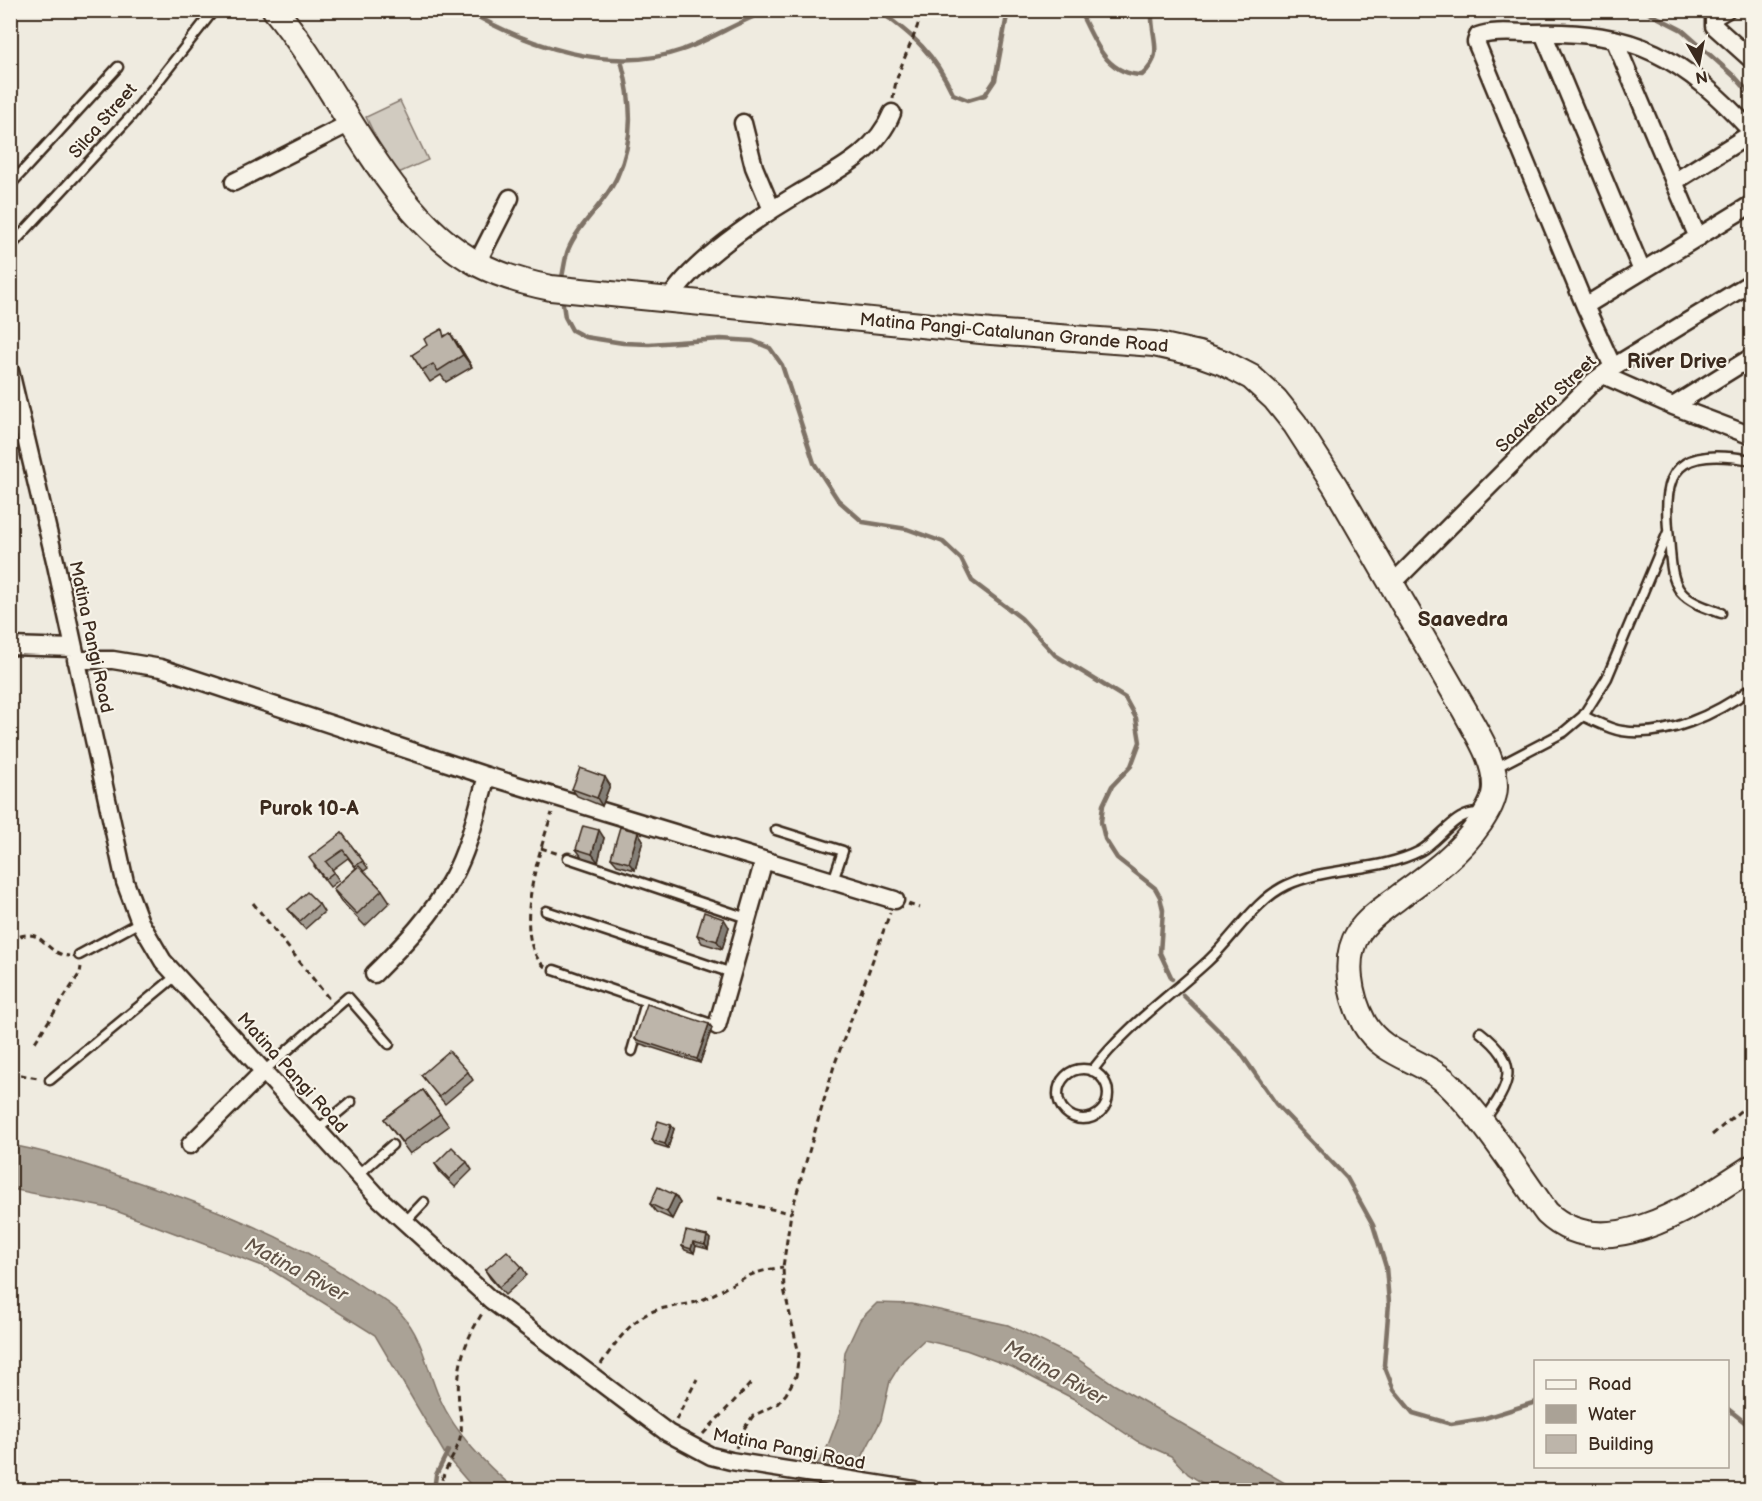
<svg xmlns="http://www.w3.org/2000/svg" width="1762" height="1501" viewBox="0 0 1762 1501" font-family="'Balsamiq Sans',sans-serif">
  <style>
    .green { fill: #d1cbc0; stroke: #867a6f; stroke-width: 1.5 }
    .water { fill: #aaa296; stroke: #7e7266; stroke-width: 1.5 }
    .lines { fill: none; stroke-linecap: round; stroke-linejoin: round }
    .stream { stroke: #7e7266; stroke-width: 4.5 }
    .lane-casing { stroke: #3b2a1e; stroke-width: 13 }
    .street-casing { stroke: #3b2a1e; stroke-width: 21 }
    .secondary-casing { stroke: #3b2a1e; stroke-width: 28 }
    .path { stroke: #3b2a1e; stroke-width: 3; stroke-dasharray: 6 4.5; stroke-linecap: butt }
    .lane { stroke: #f7f3e8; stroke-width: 8 }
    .street { stroke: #f7f3e8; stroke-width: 16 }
    .secondary { stroke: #f7f3e8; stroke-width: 24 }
    .wall { fill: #a39c92; stroke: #3b2a1e; stroke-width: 1.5 }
    .shaded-wall { fill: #847f77; stroke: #3b2a1e; stroke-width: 1.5 }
    .building { fill: #bdb5aa; stroke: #3b2a1e; stroke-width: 1.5 }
    .labels { text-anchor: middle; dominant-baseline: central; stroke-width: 4.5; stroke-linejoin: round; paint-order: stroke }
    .street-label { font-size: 18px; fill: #3b2a1e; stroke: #f7f3e8 }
    .neighbourhood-label { font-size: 20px; font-weight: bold; fill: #3b2a1e; stroke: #f7f3e8 }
    .water-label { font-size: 20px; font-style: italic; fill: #625448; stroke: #f7f3e8 }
    .quarter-label { font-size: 21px; font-weight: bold; fill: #3b2a1e; stroke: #f7f3e8 }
  </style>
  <rect width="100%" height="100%" fill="#efebe0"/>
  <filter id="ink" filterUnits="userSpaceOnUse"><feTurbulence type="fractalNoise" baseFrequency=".0167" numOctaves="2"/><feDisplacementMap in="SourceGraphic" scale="12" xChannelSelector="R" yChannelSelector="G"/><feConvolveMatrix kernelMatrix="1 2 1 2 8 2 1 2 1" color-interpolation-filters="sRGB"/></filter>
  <g filter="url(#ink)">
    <path class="green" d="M400 101 428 160 394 175 366 117Z"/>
    <path class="water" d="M10 1145C48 1151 83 1164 119 1176 206 1204 291 1237 366 1289 377 1296 394 1304 402 1315 423 1338 427 1370 439 1397 456 1435 485 1464 516 1490H475L446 1456 375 1335 268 1268 108 1208 11 1189Z
      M877 1303 912 1304 1008 1325 1076 1358 1115 1385 1297 1490H1213L1188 1474 1171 1456 1137 1441 1074 1399 1012 1367 966 1350 924 1340 903 1360 890 1381 881 1420 856 1469 837 1490H798L825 1453 840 1413 845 1352 860 1320Z"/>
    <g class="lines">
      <path class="stream" d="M466 10C527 46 612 75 682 50 712 39 739 21 770 10
        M878 10C914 36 934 53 953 94L968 100 985 95 995 80 1008 10
        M1079 10C1095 40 1104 74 1142 75 1166 54 1150 38 1152 10
        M1643 10 1682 30 1736 78 1752 96
        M562 277C564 268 565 258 568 250 579 223 605 204 617 177 635 138 632 101 621 60
        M563 304 565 317 572 330 585 337 623 343 649 344 721 339 753 341 770 348 782 365 814 463 838 500 863 522 907 529 943 542 961 559 972 581 1021 618 1055 655 1125 698 1136 718 1140 742 1131 766 1112 786 1103 805 1101 822 1105 839 1117 858 1155 888 1160 897 1163 910 1160 953 1172 979
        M1183 995 1240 1052 1276 1104 1347 1178 1373 1225 1386 1267 1389 1303 1384 1365 1394 1390 1413 1413 1451 1424 1482 1419 1536 1402
        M1728 1409 1752 1428
        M434 1490 436 1475 448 1451"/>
      <g class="lane-casing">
        <path id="lane" d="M10 185 118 67
          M10 247 131 116 214 10
          M1721 613C1708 608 1690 603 1681 592 1670 578 1671 556 1669 539 1661 466 1678 448 1752 460
          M1583 716C1595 721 1609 729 1622 731 1667 738 1716 714 1752 688
          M1495 768 1564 732 1583 716 1607 678 1668 532
          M776 830 843 851 833 881
          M568 858 747 918
          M546 911 732 973
          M79 955 140 922
          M554 970 717 1026
          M1480 1032C1521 1064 1511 1083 1483 1122
          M632 1051 646 1002
          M1058 1094a25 25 0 1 1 50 0a25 25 0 1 1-50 0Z
          M264 1071 348 997 389 1044
          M1092 1071C1125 1027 1169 997 1208 961 1234 937 1255 900 1287 885 1329 866 1379 872 1420 851 1442 839 1456 808 1484 814
          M50 1080 176 976
          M317 1130 351 1102
          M358 1175 392 1145
          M405 1222 424 1202"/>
      </g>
      <g class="street-casing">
        <path id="street" d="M1726 10 1714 17V26L1752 60
          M1543 33 1642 271
          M1614 39 1698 238
          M743 123 754 167 772 210
          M234 182 352 122
          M1674 182 1752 133
          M477 263 510 198
          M669 300C690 263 759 217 796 195 832 173 876 154 892 113
          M1585 306 1752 204
          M1613 367 1585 306 1476 42 1478 36C1493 30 1516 33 1533 33 1636 30 1683 57 1752 132
          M10 371 56 565 125 882 140 922 163 961 380 1199 491 1300 668 1433 711 1456 731 1461 915 1490
          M1603 375 1673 406 1752 357
          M1673 406 1752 436
          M1392 584 1593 382 1613 367 1752 282
          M10 646 73 648
          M76 660H113L161 668 487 776 895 900
          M374 974C403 945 433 915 453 877 470 846 477 809 487 776
          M717 1026 764 860
          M190 1145 264 1071"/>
      </g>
      <g class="secondary-casing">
        <path id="secondary" d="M275 10C340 88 387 216 478 264 501 276 526 283 551 288L991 332 1154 344 1199 354 1224 363 1251 377 1275 399 1295 424 1335 486 1465 711C1477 734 1495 760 1495 786 1495 800 1487 812 1480 823 1459 854 1429 875 1400 896 1386 907 1369 917 1359 932 1342 958 1350 997 1364 1023 1382 1055 1418 1058 1444 1080 1480 1112 1518 1173 1547 1213 1606 1269 1698 1202 1752 1167"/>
      </g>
      <path class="path" d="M893 99C896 67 915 42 922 10
        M541 848 559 854
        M253 903 330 1000
        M908 904 920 908
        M10 940C45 923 41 953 69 956
        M545 967C510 937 540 850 552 813
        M35 1042 80 973 81 967
        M10 1073 38 1078
        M1712 1135 1752 1101
        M717 1198 791 1213
        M601 1364C614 1345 633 1316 657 1310 674 1305 690 1306 706 1298 739 1282 744 1273 783 1267
        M676 1420 697 1379
        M703 1434 753 1381
        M736 1448 745 1427 753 1416 777 1404 786 1394 796 1376 799 1354 784 1289 783 1267 791 1213 834 1066 890 913
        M440 1490C441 1471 456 1457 460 1438 463 1428 460 1416 459 1405 456 1367 463 1344 483 1312"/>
      <use href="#lane" class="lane"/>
      <use href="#street" class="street"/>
      <use href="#secondary" class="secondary"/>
    </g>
    <path class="wall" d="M446 335 458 344 472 367 446 382 441 375 430 382 412 355Z
      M610 785 602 806 577 796 572 789Z
      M638 832 643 840 635 870 617 865 611 858Z
      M342 833 368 868 364 871 382 890 390 902 365 926 341 901 333 889 356 868 348 858 332 870 339 880 330 887 314 866Z
      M604 838 598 862 582 857 576 849Z
      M319 904 324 912 305 929 294 917 288 909Z
      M729 927 722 949 702 943 697 935Z
      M709 1024 712 1028 700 1063 638 1043 635 1039Z
      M468 1072 473 1080 445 1104 421 1075Z
      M423 1090 449 1126 410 1154 384 1119Z
      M674 1129 668 1148 655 1144 652 1140Z
      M467 1162 472 1170 455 1187 440 1172 435 1164Z
      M675 1195 680 1203 672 1219 656 1212 650 1204Z
      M707 1236 710 1239 708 1249 696 1246 694 1253 685 1250 682 1246Z
      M522 1267 527 1275 505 1295 490 1278 485 1270Z"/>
    <path class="shaded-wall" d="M450 333 458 344 472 367 463 355Z
      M605 777 610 785 602 806 597 798Z
      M599 830 604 838 598 862 592 854Z
      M638 832 643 840 635 870 629 863Z
      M724 919 729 927 722 949 717 941Z
      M709 1024 712 1028 700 1063 697 1059Z
      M671 1125 674 1129 668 1148 665 1144Z
      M675 1195 680 1203 672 1219 667 1212Z
      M707 1236 710 1239 708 1249 705 1245Z
      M693 1242 696 1246 694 1253 691 1249Z"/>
    <path class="building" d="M442 329 444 337 450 333 463 355 438 371 433 364 422 370 412 355 427 345 424 339Z
      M580 768 605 777 597 798 572 789Z
      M583 826 599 830 592 854 576 849Z
      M620 827 638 832 629 863 611 858Z
      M342 833 363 861 355 866 343 850 326 862 334 872 325 879 309 858Z
      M359 866 382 890 357 914 333 889Z
      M307 892 319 904 300 921 288 909Z
      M704 912 724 919 717 941 697 935Z
      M647 1004 709 1024 697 1059 635 1039Z
      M449 1051 468 1072 439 1097 421 1075Z
      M423 1090 440 1114 402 1142 384 1119Z
      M658 1121 671 1125 665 1144 652 1140Z
      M452 1147 467 1162 449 1179 435 1164Z
      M658 1187 675 1195 667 1212 650 1204Z
      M686 1231 707 1236 705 1245 693 1242 691 1249 682 1246Z
      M507 1251 522 1267 499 1287 485 1270Z"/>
  </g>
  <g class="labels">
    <g class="street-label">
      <text transform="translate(103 121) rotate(-49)">Silca Street</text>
      <text transform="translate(1014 333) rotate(5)">Matina Pangi-Catalunan Grande Road</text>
      <text transform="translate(1546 404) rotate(-44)">Saavedra Street</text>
      <text transform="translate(91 637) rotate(78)">Matina Pangi Road</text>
      <text transform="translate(292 1073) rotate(48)">Matina Pangi Road</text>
      <text transform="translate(789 1449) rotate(11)">Matina Pangi Road</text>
    </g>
    <g class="neighbourhood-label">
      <text x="1677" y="362">River Drive</text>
      <text x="309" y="809">Purok 10-A</text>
    </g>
    <g class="water-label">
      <text transform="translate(296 1270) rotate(28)">Matina River</text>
      <text transform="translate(1055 1373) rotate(29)">Matina River</text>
    </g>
    <g class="quarter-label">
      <text x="1463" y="619">Saavedra</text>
    </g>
  </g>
  <rect width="1762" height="1501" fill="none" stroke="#f7f3e8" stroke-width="36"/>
  <rect x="18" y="18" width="1726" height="1465" fill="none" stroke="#3b2a1e" stroke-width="2" filter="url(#ink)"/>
  <rect x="1534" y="1360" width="195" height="108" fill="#f7f3e8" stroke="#aca397" stroke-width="1.5"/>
  <rect x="1546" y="1380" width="30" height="9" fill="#f7f3e8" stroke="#aca397" stroke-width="1.5"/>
  <text x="1588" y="1390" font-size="18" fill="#3b2a1e">Road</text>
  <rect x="1546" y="1405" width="30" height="18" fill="#aaa296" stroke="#aca397" stroke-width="1.5"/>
  <text x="1588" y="1420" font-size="18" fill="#3b2a1e">Water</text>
  <rect x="1546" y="1435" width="30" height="18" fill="#bdb5aa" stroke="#aca397" stroke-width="1.5"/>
  <text x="1588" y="1450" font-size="18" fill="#3b2a1e">Building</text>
  <g transform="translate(1699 63) rotate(170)" stroke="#f7f3e8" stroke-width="4.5" paint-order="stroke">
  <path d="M0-4.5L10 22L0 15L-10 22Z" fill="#3b2a1e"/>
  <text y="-9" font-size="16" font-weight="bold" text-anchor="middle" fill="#3b2a1e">N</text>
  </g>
</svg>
